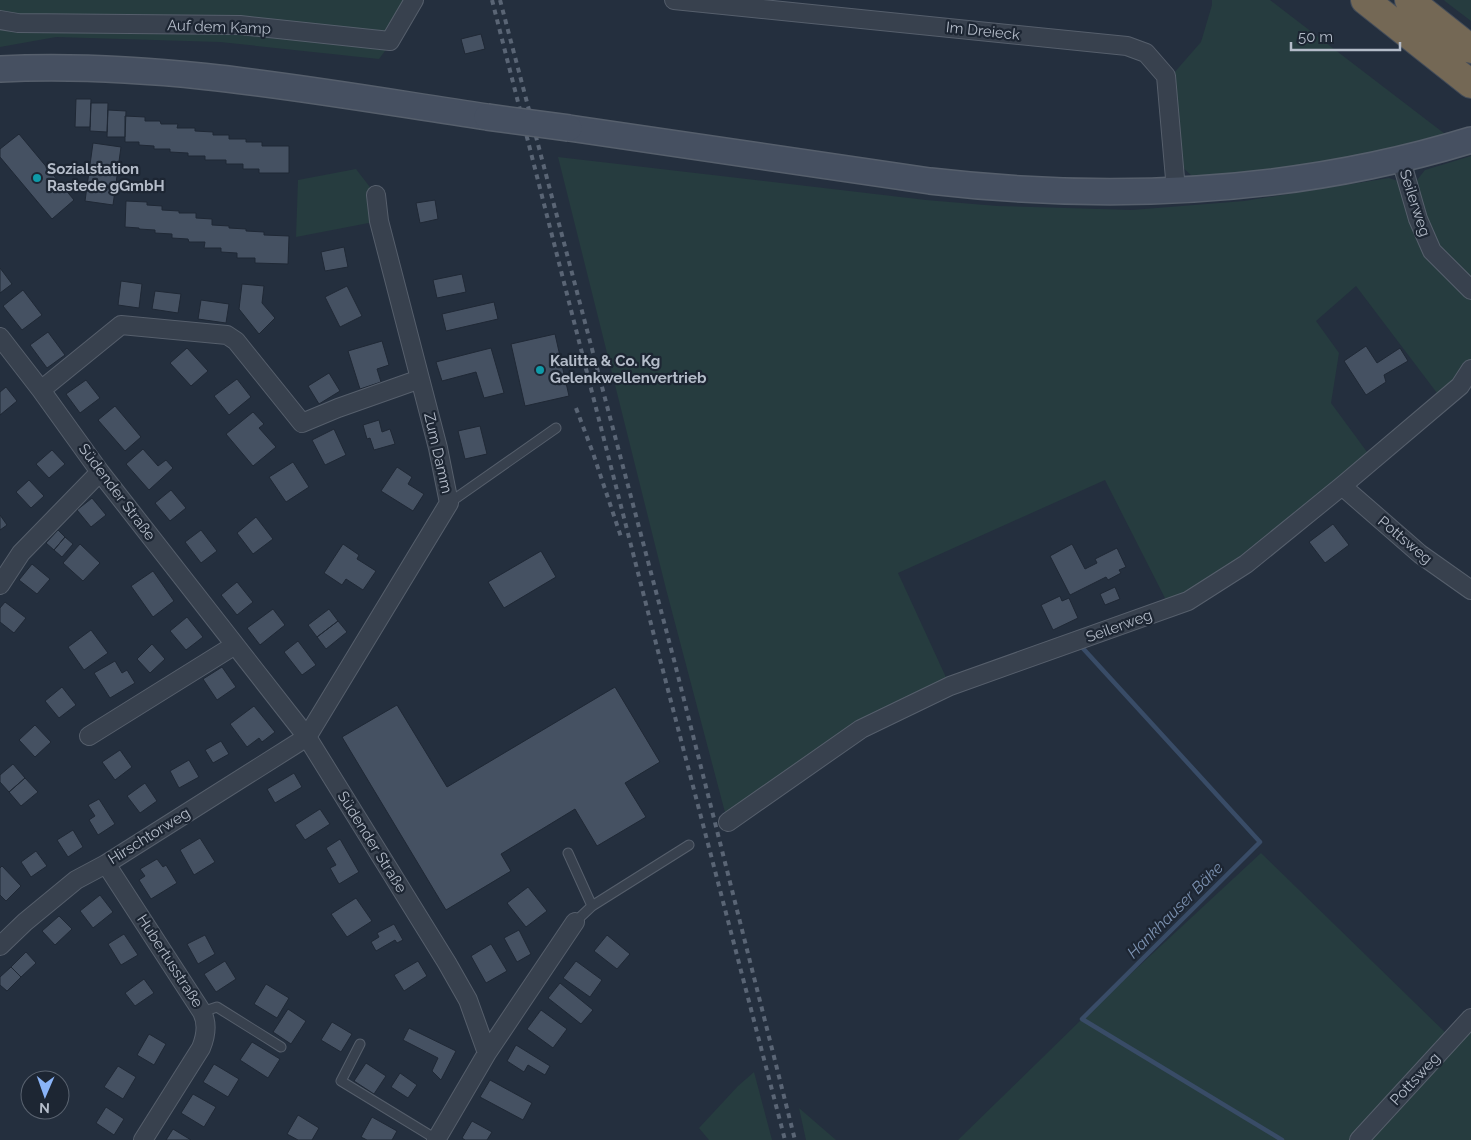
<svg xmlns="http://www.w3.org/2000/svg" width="1471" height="1140" viewBox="0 0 1471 1140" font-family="Raleway,sans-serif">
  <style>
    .green { fill: #263c3f }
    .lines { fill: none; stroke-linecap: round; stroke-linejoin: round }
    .stream { stroke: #394c67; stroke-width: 4.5 }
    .building { fill: #455162; stroke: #1f2835 }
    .lane-casing { stroke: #565f6c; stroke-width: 11 }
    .street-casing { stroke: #565f6c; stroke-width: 20 }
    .secondary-casing { stroke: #565f6c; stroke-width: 28 }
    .highway-casing { stroke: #434c59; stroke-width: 30 }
    .lane { stroke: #38414e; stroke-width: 9 }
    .street { stroke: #38414e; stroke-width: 18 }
    .secondary { stroke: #465061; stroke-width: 25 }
    .highway { stroke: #746855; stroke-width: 28 }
    .rail { stroke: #5a6575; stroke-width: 4; stroke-dasharray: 5 5; stroke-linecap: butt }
    .secondary-bridge-casing { stroke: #565f6c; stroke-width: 28; stroke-linecap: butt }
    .secondary-bridge { stroke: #465061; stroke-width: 25 }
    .culture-dot { fill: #0f9aa8; stroke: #1d2633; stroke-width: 2 }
    .labels { text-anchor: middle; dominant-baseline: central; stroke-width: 4.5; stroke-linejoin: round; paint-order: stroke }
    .street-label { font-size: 15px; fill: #b4bcc9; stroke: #1d2633 }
    .poi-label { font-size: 15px; font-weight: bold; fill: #b4bcc9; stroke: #1d2633; text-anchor: start }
    .water-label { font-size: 16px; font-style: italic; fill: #7c92b1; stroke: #1d2633 }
  </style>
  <rect width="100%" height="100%" fill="#242f3e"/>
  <path class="green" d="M0 0H416L391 43 379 59 220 42 56 37 0 47Z
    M1212 0H1270L1445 134 1368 153 1283 170 1209 180 1192 176 1180 165 1173 74 1201 42 1212 5Z
    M1444 0H1471V21L1446 2Z
    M1471 156V284L1437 243 1426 226 1417 180 1425 170Z
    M558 157 926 200 997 206 1132 210 1244 201 1389 178 1401 182 1415 233 1471 296V362L1440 397 1356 286 1316 321 1339 353 1331 403 1370 456 1246 564 1170 608 1105 480 898 573 950 686 916 701 727 820 666 589Z
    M356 169 376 195 379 221 296 237 298 180Z
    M1261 853 1452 1039 1359 1140H958L1082 1019Z
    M1471 1022V1140H1367Z
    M754 1072 772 1140H709L699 1128 738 1086Z
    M799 1108 836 1140H806Z"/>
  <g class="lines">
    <path class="stream" d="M1079 644 1260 842 1082 1019 1282 1140"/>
  </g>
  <path class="building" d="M481 34 485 49 465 54 461 39Z
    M76 99H91L90 127H75Z
    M91 103H108L107 132 90 131Z
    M108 110 126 111 125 137H107Z
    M125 116 145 117V121H160L161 124H178L177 128H195V131L213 132V135H229V139H246V142H262V146H289V173H259V169H243V164H226V160H205V156H188V153L170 152V149H154V146L139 145V142H125Z
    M19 134 74 200 52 219 0 157V149Z
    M93 143 121 147 113 205 85 201Z
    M435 200 438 219 420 223 416 203Z
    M126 201 147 202V205L162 206V210L179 211V213H196V218L212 219V225L229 226V228L246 229V231L264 232V235L289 236 288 264 255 263V258H237V253L221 252V248H204L205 242H189L188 239 172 238V234L155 233V230L139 229V228L125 227Z
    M344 247 348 267 325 271 321 252Z
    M0 268 12 284 0 293Z
    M462 274 466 292 437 298 433 280Z
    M121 281 142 284 139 308 118 305Z
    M242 284 264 286 262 303 275 318 259 334 239 309Z
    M347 286 362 316 340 327 325 297Z
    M23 290 42 315 22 330 3 306Z
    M155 291 181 294 178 313 152 309Z
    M201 300 229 304 226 323 198 319Z
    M494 302 498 319 446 331 442 314Z
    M48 332 65 355 47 368 30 345Z
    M555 334 569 396 525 406 511 344Z
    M382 341 389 365 377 369 381 382 360 389 348 351Z
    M1366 346 1377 363 1400 348 1408 361 1384 375 1386 382 1366 395 1344 361Z
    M187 348 208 371 191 386 170 363Z
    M491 348 504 393 484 398 476 372 442 381 436 362Z
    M329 373 340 391 319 404 308 386Z
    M237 379 251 397 229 415 214 396Z
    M86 380 100 398 80 413 66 394Z
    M6 387 17 401 0 415V392Z
    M115 406 141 437 125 451 98 420Z
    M253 412 264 424 259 428 276 447 253 466 226 434Z
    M379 420 382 432 390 429 395 444 374 450 370 438 367 439 363 425Z
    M480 426 487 454 465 459 458 431Z
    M334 429 346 455 325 465 312 440Z
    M143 449 158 466 166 460 173 468 149 490 126 464Z
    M52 450 65 464 49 478 36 464Z
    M293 462 309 487 286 502 269 477Z
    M397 467 412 477 408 484 424 494 413 511 381 491Z
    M29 480 44 496 31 508 16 492Z
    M171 490 186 508 170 521 155 503Z
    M92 498 106 515 91 527 77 510Z
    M0 515 7 525 0 530Z
    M256 517 273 539 253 554 237 533Z
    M1333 524 1349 545 1325 563 1309 542Z
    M58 530 65 537 54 550 46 543Z
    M201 530 217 551 201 563 185 542Z
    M65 537 73 544 62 557 54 550Z
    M80 544 100 563 83 581 63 563Z
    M343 544 359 555 357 559 376 571 363 590 346 579 342 585 324 573Z
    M1072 544 1085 569 1097 563 1095 559 1117 548 1126 567 1119 570 1121 573 1108 580 1106 577 1070 595 1050 556Z
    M541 551 556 577 504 608 488 582Z
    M32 564 50 579 37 594 19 580Z
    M153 571 174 601 153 617 131 586Z
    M237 582 253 602 237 615 221 595Z
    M1115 587 1120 599 1105 605 1100 594Z
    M1060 596 1062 601 1069 598 1078 618 1053 630 1041 605Z
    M5 602 26 618 14 633 0 622V608Z
    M273 609 285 625 260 645 247 628Z
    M329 609 338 621 317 637 308 625Z
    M187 617 203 637 186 650 170 631Z
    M338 621 347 632 326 649 317 637Z
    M91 630 108 653 84 670 68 647Z
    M298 641 316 665 302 675 284 652Z
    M152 644 165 659 150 673 137 659Z
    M115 661 122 673 127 670 135 683 110 698 94 673Z
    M222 667 236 687 217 700 203 679Z
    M62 687 76 705 59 718 45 701Z
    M615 687 660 762 625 783 646 817 597 846 575 809 501 854 511 871 446 910 342 737 397 705 447 787Z
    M254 706 275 732 262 742 259 738 247 747 230 724Z
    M35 725 51 742 35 757 19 740Z
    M221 741 229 754 213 763 205 750Z
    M120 750 132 767 115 780 102 762Z
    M189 760 199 777 179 788 170 771Z
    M13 764 25 778 9 792 0 782V775Z
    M294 773 302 787 275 803 267 789Z
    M25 778 38 792 21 806 9 792Z
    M145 783 157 801 140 813 127 796Z
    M99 799 115 824 98 835 89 820 95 816 88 805Z
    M320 809 330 824 305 840 295 825Z
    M73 830 83 847 68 857 57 840Z
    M200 838 215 862 194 875 180 850Z
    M340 839 359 872 339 884 330 868 336 865 326 848Z
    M36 851 47 866 31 877 21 862Z
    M157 859 163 867 166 865 177 883 151 899 139 880 145 876 140 869Z
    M2 866 21 886 6 901 0 895V868Z
    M528 887 547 911 526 927 507 903Z
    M100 895 113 912 93 928 80 911Z
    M356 898 372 921 347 937 331 914Z
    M59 916 72 929 55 945 42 931Z
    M394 924 403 940 397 943 395 940 376 951 371 942 379 937 377 933Z
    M519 930 531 954 517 962 504 938Z
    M124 934 138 955 121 965 108 944Z
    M205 935 215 954 198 964 187 944Z
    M607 935 630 954 617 969 594 951Z
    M491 944 507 971 486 983 471 956Z
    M26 952 36 963 21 977 11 967Z
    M225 961 236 979 216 992 204 974Z
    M418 961 427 976 404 991 394 975Z
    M576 961 602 980 590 997 563 978Z
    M11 967 21 977 7 991 0 985V977Z
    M144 979 154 993 135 1006 125 993Z
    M560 983 593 1010 581 1024 548 998Z
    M266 984 289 998 277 1018 254 1004Z
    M288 1009 306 1021 291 1044 273 1032Z
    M541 1010 567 1029 553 1048 527 1029Z
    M332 1022 352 1034 341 1052 321 1040Z
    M409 1028 456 1051 441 1080 432 1071 438 1058 403 1040Z
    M149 1034 166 1044 154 1065 137 1055Z
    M252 1042 280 1059 268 1078 240 1060Z
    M516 1045 550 1066 545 1075 528 1065 524 1072 507 1061Z
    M366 1063 386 1076 374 1094 354 1081Z
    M214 1064 239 1079 228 1097 203 1082Z
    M118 1066 136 1077 123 1099 104 1087Z
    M400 1073 417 1085 408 1098 391 1087Z
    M490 1080 532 1103 523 1120 480 1097Z
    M193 1094 216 1107 204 1127 181 1113Z
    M106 1107 124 1119 114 1135 96 1123Z
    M298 1115 319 1128 312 1140H298L287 1134Z
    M372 1117 397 1131 392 1140H367L361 1137Z
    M472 1121 492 1132 487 1140H465L462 1138Z
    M173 1129 191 1140H166Z"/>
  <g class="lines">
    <g class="lane-casing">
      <path id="lane" d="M449 503 556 428
        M568 853 592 906
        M575 922 592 906 689 845
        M202 1012 217 1007 281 1047
        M360 1044 341 1081 436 1139"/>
    </g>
    <g class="street-casing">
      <path id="street" d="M674 0 1127 46 1146 53 1166 76 1176 190
        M0 20 18 23 240 25 390 41 414 0
        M1401 160 1418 219 1432 251 1471 290
        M0 337 41 390 100 472 307 737 447 963 468 1000 487 1053 436 1140
        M41 390 121 325 227 335 236 341 302 423 338 408 420 379
        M1342 486 1420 554 1471 590
        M0 585 21 553 100 472
        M89 736 235 645
        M728 822 861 729 950 686 1188 601 1246 564 1342 486 1460 386 1471 369
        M106 864 202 1012C208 1024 206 1036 201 1048L143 1140
        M0 946 25 922 76 880 106 864 307 737 449 503 438 448 379 221 376 195
        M487 1053 575 922
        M1359 1140 1471 1018"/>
    </g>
    <g class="secondary-casing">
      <path id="secondary" d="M0 69C163 61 326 93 487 117
        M569 128 930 181C1112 202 1295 194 1471 140"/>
    </g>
    <g class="highway-casing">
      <path id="highway" d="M1365 0 1471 84
        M1409 0 1471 49"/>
    </g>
    <use href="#lane" class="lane"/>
    <use href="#street" class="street"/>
    <use href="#secondary" class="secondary"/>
    <use href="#highway" class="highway"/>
    <path class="rail" d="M492 0 661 663 785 1140
      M500 0 674 660 795 1140
      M576 408 593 453 622 540"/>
    <g class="secondary-bridge-casing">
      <path id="secondary-bridge" d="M487 117 569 128"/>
    </g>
    <use href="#secondary-bridge" class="secondary-bridge"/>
  </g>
  <g class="culture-dot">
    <circle cx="37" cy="178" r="5"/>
    <circle cx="540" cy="370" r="5"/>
  </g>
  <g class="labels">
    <g class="street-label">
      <text transform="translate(219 27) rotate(2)">Auf dem Kamp</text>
      <text transform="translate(983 31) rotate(6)">Im Dreieck</text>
      <text transform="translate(1415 203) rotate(72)">Seilerweg</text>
      <text transform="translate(438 453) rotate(77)">Zum Damm</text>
      <text transform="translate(117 492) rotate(53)">Südender Straße</text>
      <text transform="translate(1405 540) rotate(40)">Pottsweg</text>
      <text transform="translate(1119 626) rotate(-20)">Seilerweg</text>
      <text transform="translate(149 836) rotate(-32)">Hirschtorweg</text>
      <text transform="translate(372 842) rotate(58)">Südender Straße</text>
      <text transform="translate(170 961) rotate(57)">Hubertusstraße</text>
      <text transform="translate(1415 1079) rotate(-47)">Pottsweg</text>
    </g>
    <g class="poi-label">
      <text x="47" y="169">Sozialstation<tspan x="47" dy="17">Rastede gGmbH</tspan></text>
      <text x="550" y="361">Kalitta &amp; Co. Kg<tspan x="550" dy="17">Gelenkwellenvertrieb</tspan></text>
    </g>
    <g class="water-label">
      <text transform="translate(1175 910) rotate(-45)">Hankhauser Bäke</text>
    </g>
  </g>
  <g transform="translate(45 1095) rotate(182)"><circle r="24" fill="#1d2633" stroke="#59626f"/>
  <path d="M0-4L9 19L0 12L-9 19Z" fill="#8ab4f8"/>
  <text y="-8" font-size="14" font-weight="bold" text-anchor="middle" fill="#b4bcc9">N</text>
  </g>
  <path d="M1291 42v8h109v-8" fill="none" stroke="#b4bcc9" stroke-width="2.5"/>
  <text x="1298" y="42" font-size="15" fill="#b4bcc9" stroke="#1d2633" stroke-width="4" paint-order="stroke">50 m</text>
</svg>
